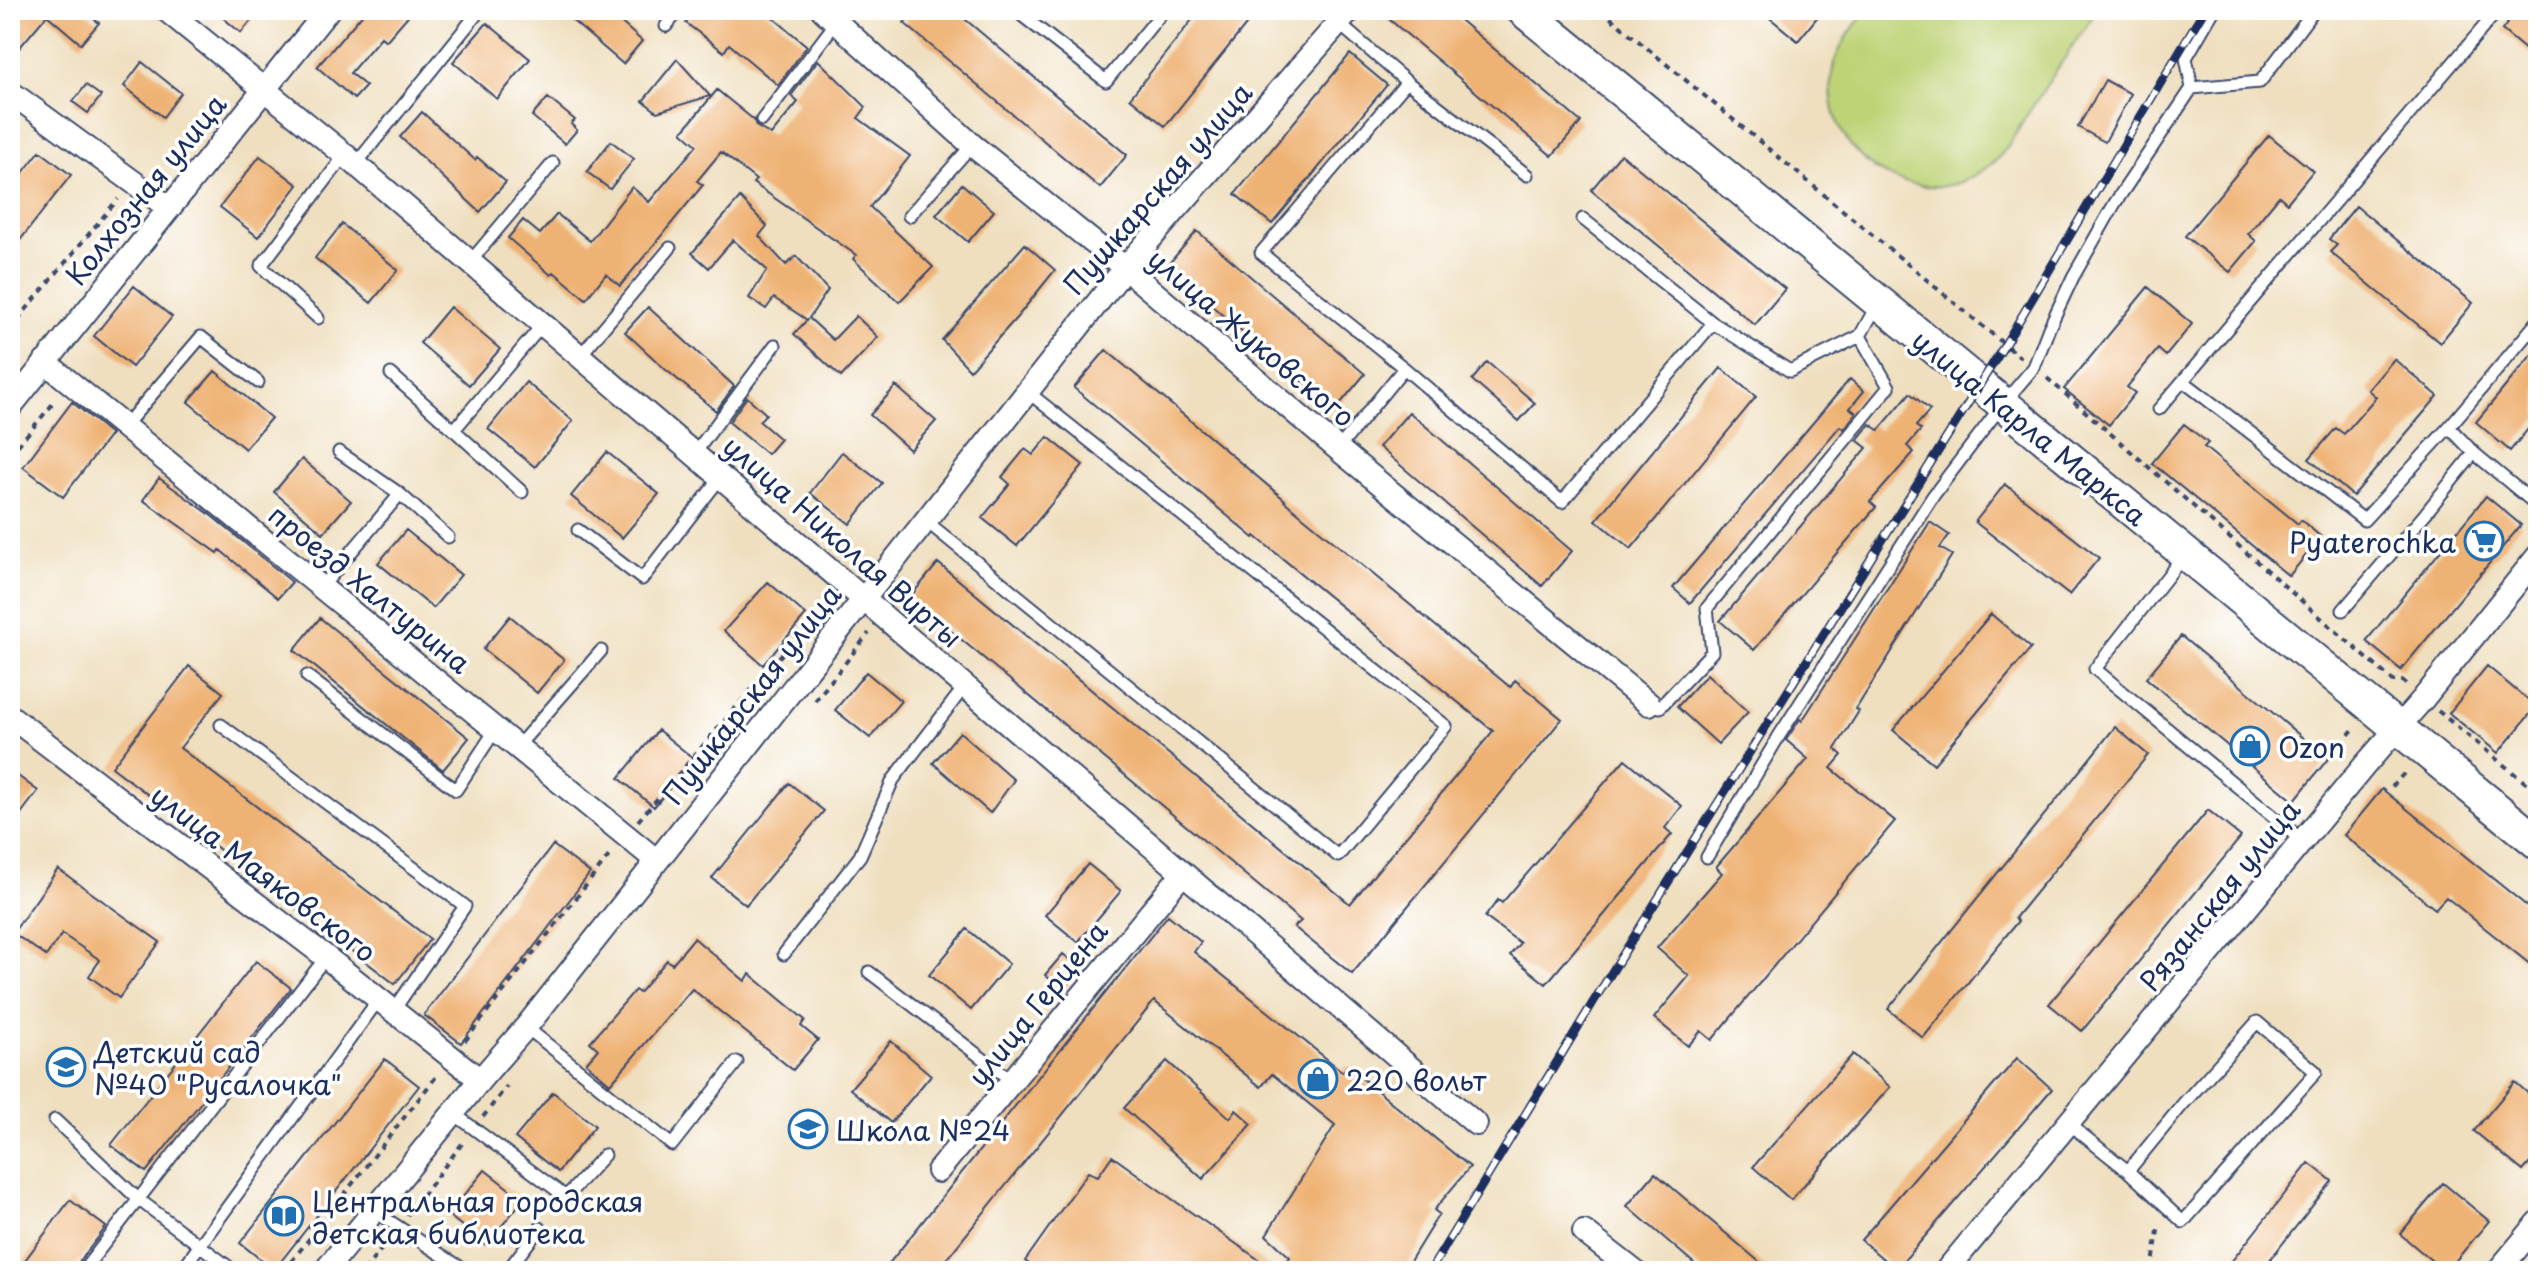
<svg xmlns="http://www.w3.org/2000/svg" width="2548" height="1281" viewBox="0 0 2548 1281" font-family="'Playpen Sans',sans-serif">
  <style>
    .green { fill: #bed376; stroke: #6c816a; stroke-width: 2 }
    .building { fill: #efb274 }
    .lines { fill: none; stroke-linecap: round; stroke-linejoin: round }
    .lane-casing { stroke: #3b496d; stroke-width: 15 }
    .street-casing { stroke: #3b496d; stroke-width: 26 }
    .secondary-casing { stroke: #3b496d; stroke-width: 36 }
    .path { stroke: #3b496d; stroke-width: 4; stroke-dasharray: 6 6; stroke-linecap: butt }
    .lane { stroke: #fff; stroke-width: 11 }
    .street { stroke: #fff; stroke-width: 22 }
    .secondary { stroke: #fff; stroke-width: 32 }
    .rail-casing { stroke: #1b2f5e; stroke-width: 9 }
    .rail { stroke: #fff; stroke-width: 6; stroke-dasharray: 18; stroke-linecap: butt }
    .labels { text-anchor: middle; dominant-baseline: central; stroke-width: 7; stroke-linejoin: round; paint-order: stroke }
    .street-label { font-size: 28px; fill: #1b2f5e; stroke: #fff }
    .poi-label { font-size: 28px; fill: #1b2f5e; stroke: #fff; text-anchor: start }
  </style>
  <rect width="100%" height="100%" fill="#fff"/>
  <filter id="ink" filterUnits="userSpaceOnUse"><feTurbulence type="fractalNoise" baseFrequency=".0125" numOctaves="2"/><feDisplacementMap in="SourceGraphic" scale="16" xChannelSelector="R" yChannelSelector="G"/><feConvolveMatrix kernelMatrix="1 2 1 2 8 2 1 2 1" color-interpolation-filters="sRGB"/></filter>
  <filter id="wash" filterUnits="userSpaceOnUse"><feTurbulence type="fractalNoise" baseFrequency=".006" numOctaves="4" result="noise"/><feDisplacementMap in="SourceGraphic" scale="32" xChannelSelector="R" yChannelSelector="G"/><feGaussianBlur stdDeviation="1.8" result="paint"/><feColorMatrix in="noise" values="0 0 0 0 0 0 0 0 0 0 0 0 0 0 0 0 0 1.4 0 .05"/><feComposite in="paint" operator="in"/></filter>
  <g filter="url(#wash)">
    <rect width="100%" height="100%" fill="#efdfbf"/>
    <path class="green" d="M1866 10H2097C2074 44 2051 78 2029 112 2019 127 2010 146 1998 158 1991 166 1977 174 1968 179 1950 188 1927 188 1908 183 1858 170 1826 126 1832 74 1835 49 1852 30 1866 10Z"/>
    <g id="blocks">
      <path class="building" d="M10 10H83L99 23 81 44 47 15 10 59Z
        M214 10H260L241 33Z
        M366 10H413L386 41 381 37 350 73 366 86 354 99 317 67Z
        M560 10H607L642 41 623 64Z
        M696 10H764L807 46 778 85 729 44 724 52 686 23Z
        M915 10H954L1127 155 1100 188 904 23Z
        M1200 10H1258L1165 126 1130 98Z
        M1378 10H1448L1581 122 1552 156Z
        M1760 10H1823L1798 41Z
        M2518 10H2538V60L2502 30Z
        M487 23 530 59 497 99 453 62Z
        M1350 54 1387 85 1272 224 1235 194Z
        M677 59 710 96 657 112 643 101Z
        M818 60 866 107 858 118 910 156 870 207 933 267 899 302 853 259 856 255 753 183 756 180 721 152 697 181 703 185 620 286 606 274 586 299 554 272 551 275 508 238 523 220 540 234 557 214 590 241 632 187 649 202 697 145 682 132 717 90 754 120 756 126 771 135 798 102 791 96Z
        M142 62 181 93 163 117 124 86Z
        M2105 80 2131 94 2105 142 2078 127Z
        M86 85 101 96 88 113 73 102Z
        M548 98 575 120 571 124 577 130 565 144 532 116Z
        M422 112 475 160 477 157 506 182 480 212 400 137Z
        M2269 135 2313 171 2287 203 2279 196 2248 234 2256 241 2230 272 2185 236Z
        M611 141 634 159 610 189 587 172Z
        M40 151 71 175 10 253V189Z
        M1621 154 1785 289 1755 325 1591 190Z
        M260 156 298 185 258 237 220 207Z
        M962 184 994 211 968 242 936 215Z
        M740 198 767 226 759 236 786 265 796 256 828 290 809 318 833 340 856 316 878 337 841 377 794 334 807 320 774 298 766 309 749 298 767 270 733 240 709 268 692 253Z
        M2356 206 2473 303 2440 343 2330 252 2337 245 2329 239Z
        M342 224 398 270 371 303 315 258Z
        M1197 231 1365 374 1335 410 1166 267Z
        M1025 244 1055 270 1018 316 970 370 942 340Z
        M134 286 172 317 132 367 94 336Z
        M2148 287 2192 324 2166 356 2158 349 2127 387 2135 393 2109 425 2064 389Z
        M450 307 500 349 469 385 420 343Z
        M648 307 734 386 716 411 665 369 625 332Z
        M2538 347V417L2510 451 2476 422Z
        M1106 350 1285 500 1284 501 1510 687 1515 680 1562 719 1352 974 1294 927 1301 921 910 597 938 563 1350 904 1493 731 1255 536 1254 538 1074 388Z
        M2394 359 2438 396 2353 496 2309 459 2336 428 2344 434 2376 397 2368 390Z
        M1487 362 1535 403 1519 421 1472 380Z
        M1721 368 1756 397 1631 549 1596 520Z
        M215 371 271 418 245 449 188 402Z
        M1850 379 1864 391 1850 408 1856 413 1844 429 1840 426 1690 603 1673 588Z
        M526 382 573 421 535 467 488 429Z
        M896 386 936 421 910 450 870 415Z
        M1910 393 1930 410 1916 426 1921 430 1907 446 1914 452 1870 502 1876 507 1754 650 1720 621 1867 448 1857 440 1870 424 1879 430Z
        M747 397 766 414 759 421 780 439 767 454 729 422Z
        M72 402 111 434 63 497 23 467Z
        M1409 412 1572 551 1542 586 1379 447Z
        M2184 424 2208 443 2204 447 2298 524 2301 520 2321 537 2289 576 2152 463Z
        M1048 437 1083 465 1017 546 982 518 1010 484 1002 477 1025 449 1033 455Z
        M607 452 659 494 622 538 571 496Z
        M842 452 882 483 850 524 810 493Z
        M302 459 351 501 323 533 274 492Z
        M159 478 208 513 292 582 278 598 220 550 218 553 143 500Z
        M2005 484 2099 558 2069 595 1975 522Z
        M2486 496 2521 525 2401 670 2366 641Z
        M1930 522 1949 535 1940 548 1952 555 1856 709 1859 711 1835 749 1842 755 1831 768 1895 821 1712 1040 1701 1031 1688 1046 1654 1018 1689 976 1657 948 1722 873 1716 867 1808 759 1786 740 1800 719 1802 721Z
        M406 530 461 575 433 608 378 563Z
        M768 582 806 615 763 665 724 631Z
        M1991 614 2031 648 1934 764 1893 730Z
        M510 616 564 660 537 693 483 649Z
        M320 618 469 738 443 770 294 650Z
        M2181 636 2328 759 2294 801 2146 678Z
        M189 666 223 693 180 748 430 939 395 984 112 767Z
        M2487 666 2536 707 2498 753 2449 713Z
        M866 672 901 701 870 738 835 710Z
        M1707 674 1748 712 1718 744 1677 707Z
        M2115 727 2148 755 2015 918 2018 921 1923 1038 1888 1009Z
        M658 730 694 759 654 807 619 778Z
        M960 732 1014 780 990 813 933 763Z
        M1625 759 1682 806 1665 828 1672 834 1546 984 1510 955 1520 943 1485 917 1498 900 1502 903Z
        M10 770 38 791 10 828Z
        M789 783 824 811 746 905 712 878Z
        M2382 789 2538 915V956L2531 965 2446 897 2435 909 2344 835Z
        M2208 810 2241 837 2082 1031 2049 1004Z
        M553 845 590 873 461 1043 424 1015Z
        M1088 864 1121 891 1078 942 1045 915Z
        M58 869 160 942 119 998 89 976 100 960 62 934 46 956 13 933Z
        M1168 915 1201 942 1194 952 1343 1072 1347 1066 1470 1167 1434 1210 1439 1214 1404 1271H1279L1290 1257 1266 1235 1335 1125 1272 1074 1261 1087 1154 1001 937 1271H883Z
        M967 929 1009 964 971 1010 929 975Z
        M694 938 745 981 750 974 805 1020 801 1026 818 1040 793 1070 692 989 610 1084 586 1063 598 1049 590 1042 635 990 639 993 667 960 672 964Z
        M1063 954 1081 969 1063 990 1045 975Z
        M256 961 291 988 146 1172 111 1145Z
        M891 1041 931 1075 891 1123 850 1089Z
        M1853 1054 1890 1087 1791 1200 1753 1167Z
        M2017 1058 2052 1089 1896 1270 1861 1240Z
        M385 1059 419 1086 274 1270 240 1243Z
        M1167 1061 1230 1118 1236 1110 1252 1124 1203 1179 1124 1108Z
        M2515 1082 2538 1102V1154L2523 1171 2474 1131Z
        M553 1092 595 1126 558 1172 515 1138Z
        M1112 1156 1172 1199 1275 1271H1038L1025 1261 1088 1172 1098 1176Z
        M2309 1163 2332 1181 2261 1271H2224Z
        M485 1170 523 1200 486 1245 448 1215Z
        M1655 1173 1770 1271H1703L1627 1206Z
        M2443 1183 2489 1221 2447 1271H2444L2400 1234Z
        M70 1200 106 1227 72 1271H17Z"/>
    </g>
  </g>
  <g filter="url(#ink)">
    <use href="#blocks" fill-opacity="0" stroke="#3b496d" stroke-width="2"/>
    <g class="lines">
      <g class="lane-casing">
        <path id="lane" d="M1015 10 1106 81 1164 10
          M1323 10 1407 82 1261 253 1404 368
          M666 26 679 10
          M1407 82 1527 175
          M2192 88 2260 82 2314 10
          M762 120 837 21
          M356 164 476 15
          M909 216 972 145
          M1583 219 1713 323 1790 371 1860 336
          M470 262 553 163
          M318 318 261 266 345 155
          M580 356 670 248
          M391 374 454 430 543 324
          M2183 381 2364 520 2449 427
          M2159 409 2498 10
          M124 427 201 337 258 382
          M454 430 522 492
          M1338 449 1404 368 1562 502 1713 323
          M339 452 400 494
          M695 453 775 345
          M2474 453 2449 427 2538 321
          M926 521 1338 856 1446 726 1028 392
          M578 530 642 579 721 477
          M2185 554 2095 669 2302 840
          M321 588 400 494 448 537
          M2343 610 2425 514 2474 453 2538 506
          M307 676 456 790 496 729
          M1649 704 1660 707 1712 652 1707 608 1889 387 1860 336 1878 303
          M221 725 465 906 394 1010
          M517 747 601 651
          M1707 857 1779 736 1933 496 2002 405 2034 367 2049 328 2073 277 2115 203 2192 88 2186 58 2214 10
          M784 954 860 856 893 780 965 686
          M869 972 1012 1081
          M526 1027 672 1145 737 1062
          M453 1113 566 1197 604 1155
          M55 1120 138 1199 234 1271
          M2069 1124 2128 1171 2183 1104 2257 1022 2316 1072 2183 1222 2128 1171
          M374 1211 466 1271
          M83 1271 326 957
          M181 1271 379 999
          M507 1271 540 1228"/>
      </g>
      <g class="street-casing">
        <path id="street" d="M166 10 345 155 1476 1124
          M823 10 972 145 1125 268 1338 449 1649 704
          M10 92 169 208
          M45 362 657 861
          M10 407 328 10
          M10 716 326 957 480 1080
          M938 1171 1183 873
          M1584 1232 1634 1271
          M325 1271 480 1080 526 1027 1125 268 1350 10
          M1946 1271 2365 765 2423 699 2538 556
          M2498 1271 2538 1223"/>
      </g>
      <g class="secondary-casing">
        <path id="secondary" d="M1523 10 2538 843"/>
      </g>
      <path class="path" d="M1601 10 2021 358
        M10 329 118 199
        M2047 378 2393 681H2402L2407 685
        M10 455 56 400
        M815 701 869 633
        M2438 711 2538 793
        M2341 744 2356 726
        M2392 787 2406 771
        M638 821 831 597
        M465 1041 612 852
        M483 1117 507 1086
        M407 1215 465 1140
        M284 1271 439 1073
        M364 1271 390 1238
        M2152 1271 2159 1224"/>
      <use href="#lane" class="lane"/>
      <use href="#street" class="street"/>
      <use href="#secondary" class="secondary"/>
      <g class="rail-casing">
        <path id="rail" d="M1430 1271 1600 991 2004 346 2204 10"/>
      </g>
      <use href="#rail" class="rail"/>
    </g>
  </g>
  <defs>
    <g id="supermarket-ring" transform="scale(2)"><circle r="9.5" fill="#fff" stroke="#1f6fb2" stroke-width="1.5"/><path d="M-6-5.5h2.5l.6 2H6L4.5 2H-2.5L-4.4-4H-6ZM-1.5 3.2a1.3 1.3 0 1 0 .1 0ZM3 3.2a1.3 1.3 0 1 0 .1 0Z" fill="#1f6fb2"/></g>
    <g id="shop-ring" transform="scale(2)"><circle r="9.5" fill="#fff" stroke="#1f6fb2" stroke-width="1.5"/><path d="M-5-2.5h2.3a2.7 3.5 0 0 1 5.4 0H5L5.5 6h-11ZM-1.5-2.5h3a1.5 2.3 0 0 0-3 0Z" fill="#1f6fb2"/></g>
    <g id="school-ring" transform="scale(2)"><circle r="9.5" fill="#fff" stroke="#1f6fb2" stroke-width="1.5"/><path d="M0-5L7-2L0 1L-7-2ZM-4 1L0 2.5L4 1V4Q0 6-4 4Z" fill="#1f6fb2"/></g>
    <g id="library-ring" transform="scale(2)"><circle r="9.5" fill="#fff" stroke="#1f6fb2" stroke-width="1.5"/><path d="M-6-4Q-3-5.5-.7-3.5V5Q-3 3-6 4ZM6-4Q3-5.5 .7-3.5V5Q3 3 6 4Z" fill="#1f6fb2"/></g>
  </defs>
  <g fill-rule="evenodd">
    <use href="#supermarket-ring" x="2484" y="541"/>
    <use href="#shop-ring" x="2250" y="746"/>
    <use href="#school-ring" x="66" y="1067"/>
    <use href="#shop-ring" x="1318" y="1079"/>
    <use href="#school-ring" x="808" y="1129"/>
    <use href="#library-ring" x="284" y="1216"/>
  </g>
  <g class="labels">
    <g class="street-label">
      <text transform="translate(1157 188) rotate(-49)">Пушкарская улица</text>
      <text transform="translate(145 189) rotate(-51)">Колхозная улица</text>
      <text transform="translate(1252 337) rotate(40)">улица Жуковского</text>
      <text transform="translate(2030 427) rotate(39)">улица Карла Маркса</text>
      <text transform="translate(843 541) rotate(41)">улица Николая Вирты</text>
      <text transform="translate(370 588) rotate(39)">проезд Халтурина</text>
      <text transform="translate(751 694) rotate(-52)">Пушкарская улица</text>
      <text transform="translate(264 873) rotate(37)">улица Маяковского</text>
      <text transform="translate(2219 895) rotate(-51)">Рязанская улица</text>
      <text transform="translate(1037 1003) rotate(-51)">улица Герцена</text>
    </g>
    <g class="poi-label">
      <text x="2456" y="541" text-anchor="end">Pyaterochka</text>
      <text x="2278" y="746">Ozon</text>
      <text x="94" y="1051">Детский сад<tspan x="94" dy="32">№40 "Русалочка"</tspan></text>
      <text x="1346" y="1079">220 вольт</text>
      <text x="836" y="1129">Школа №24</text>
      <text x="312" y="1200">Центральная городская<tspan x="312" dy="32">детская библиотека</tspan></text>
    </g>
  </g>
  <rect width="2548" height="1281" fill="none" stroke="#fff" stroke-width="40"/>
</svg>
